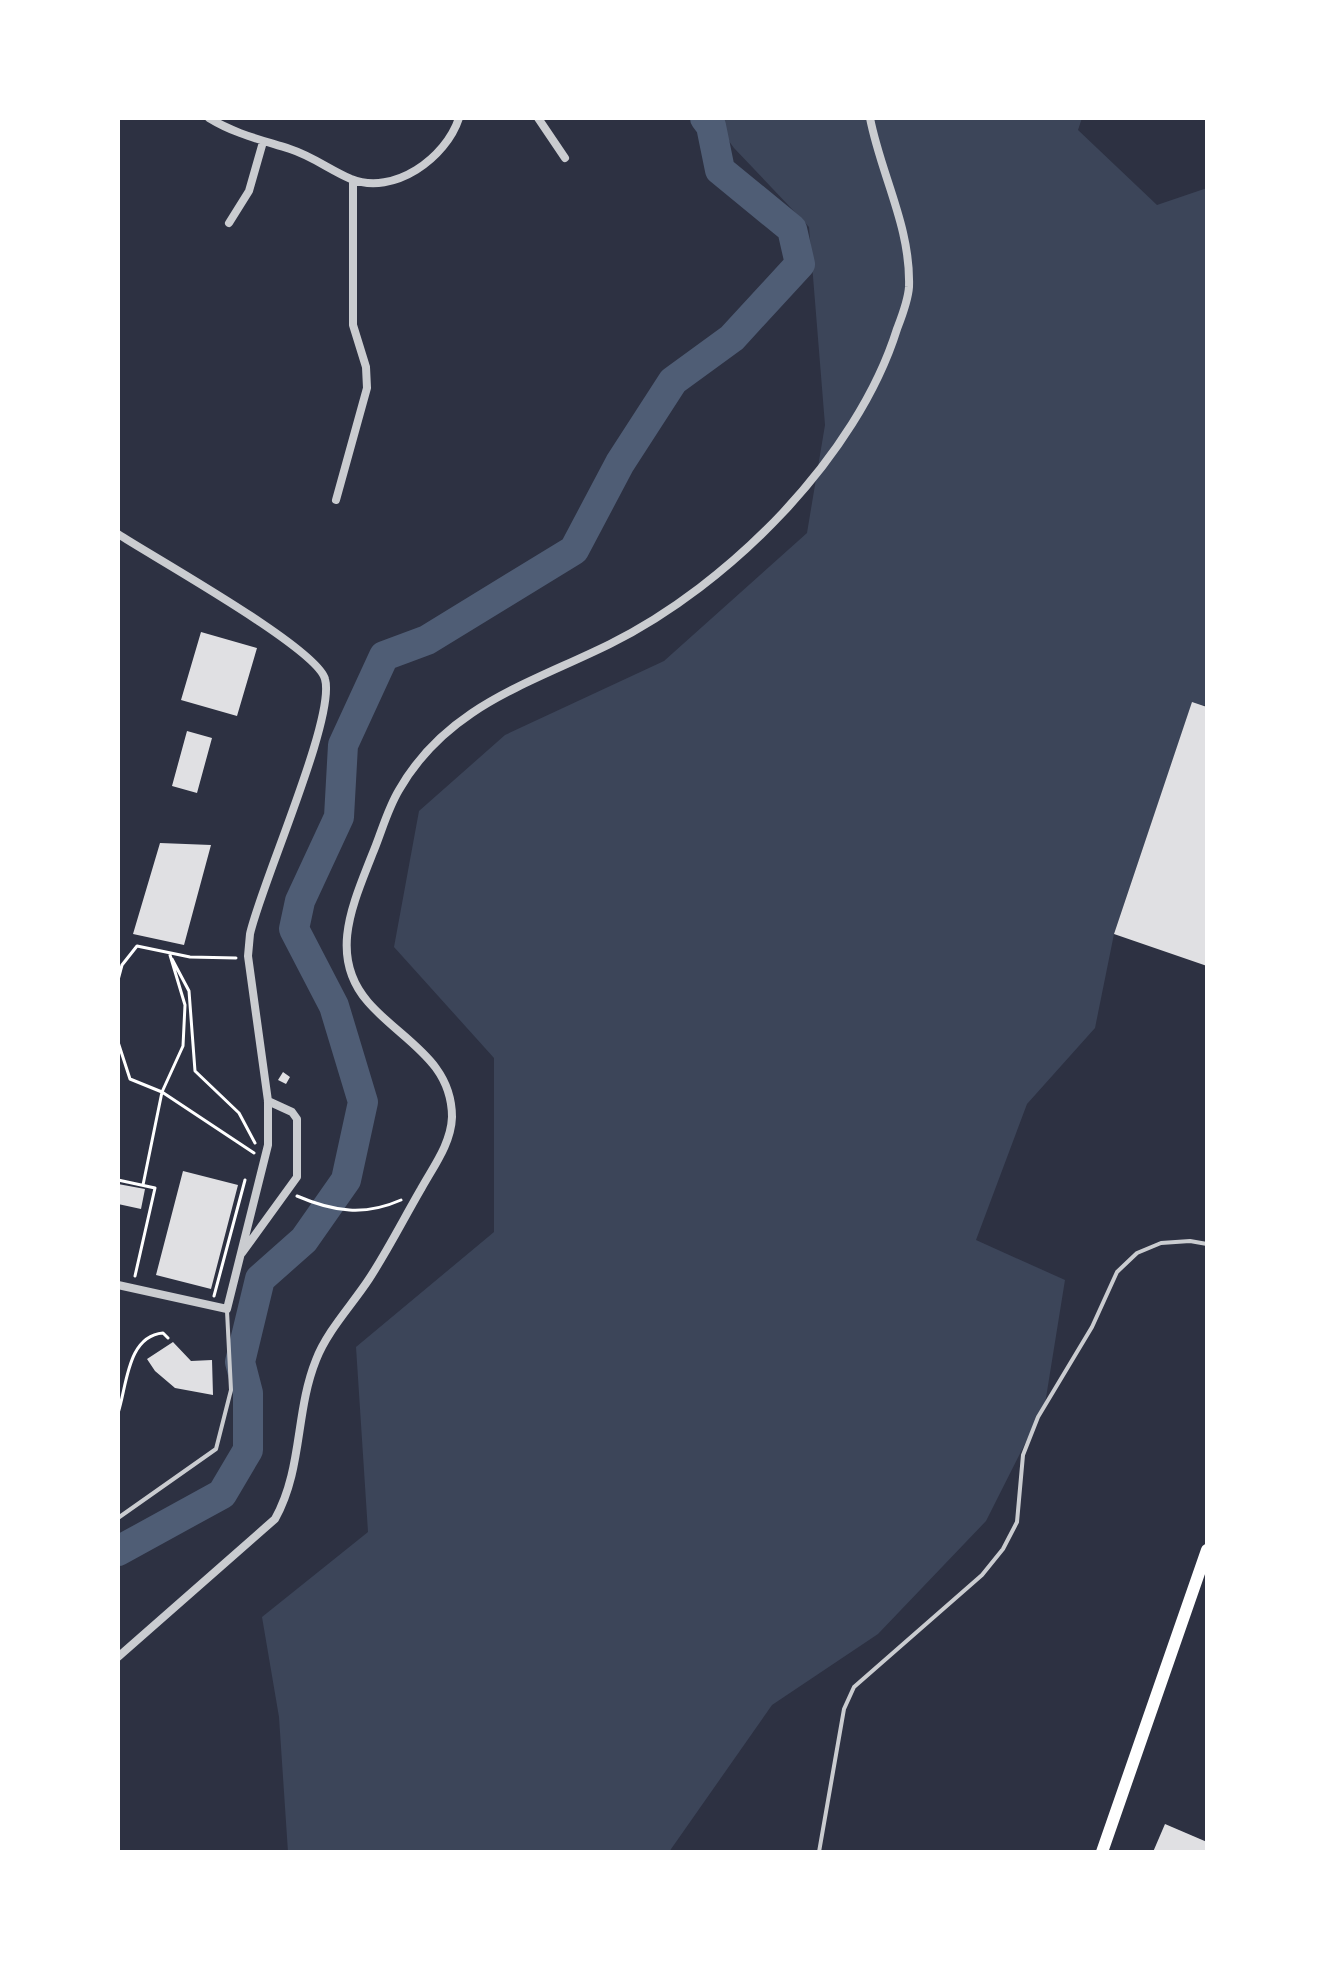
<svg xmlns="http://www.w3.org/2000/svg" width="1325" height="1970" viewBox="0 0 1325 1970" font-family="'IBM Plex Sans',sans-serif">
  <style>
    .green { fill: #3c4559 }
    .lines { fill: none; stroke-linecap: round; stroke-linejoin: round }
    .river { stroke: #4f5d75; stroke-width: 30 }
    .building { fill: #e0e0e3 }
    .path { stroke: #fff; stroke-width: 3 }
    .service { stroke: #caccd0; stroke-width: 4 }
    .minor { stroke: #caccd0; stroke-width: 8 }
    .primary { stroke: #fff; stroke-width: 12 }
  </style>
  <rect width="100%" height="100%" fill="#2d3142"/>
  <path class="green" d="M712 118H1082L1078 130 1157 205 1207 188V706L1192 703 1114 934 1095 1028 1027 1104 976 1240 1065 1280 1045 1404 986 1521 878 1634 772 1705 669 1852H288L279 1717 262 1617 368 1532 356 1347 494 1232V1058L394 947 419 811 505 735 664 661 807 533 825 425 809 227 734 148Z"/>
  <g class="lines">
    <path class="river" d="M118 1551 222 1494 248 1450V1393L240 1362 260 1279 304 1240 346 1180 363 1102 334 1006 294 929 300 901 339 817 343 745 384 656 427 640 574 550 620 463 673 381 732 338 800 264 792 229 720 170 711 126 705 118"/>
  </g>
  <path class="building" d="M201 632 257 648 237 716 181 700Z
    M1192 702 1207 707V966L1114 934Z
    M187 731 212 738 197 793 172 786Z
    M160 843 211 845 184 945 133 934Z
    M283 1072 290 1077 286 1084 278 1080Z
    M183 1171 238 1185 211 1289 156 1275Z
    M118 1184 145 1189 141 1209 118 1204Z
    M173 1342 191 1361 212 1360 213 1395 175 1388 155 1371 147 1359Z
    M1165 1824 1207 1842 1205 1852H1153Z"/>
  <g class="lines">
    <path class="path" d="M170 955 185 1005 183 1046 162 1092 254 1153
      M172 959 189 991 195 1071 239 1113 255 1143
      M118 980 122 965 137 946 190 957 236 958
      M118 1042 130 1079 162 1092 143 1185
      M118 1180 155 1188 135 1276
      M297 1196C334 1212 365 1216 401 1200
      M214 1296 245 1180
      M118 1413C127 1386 127 1336 163 1333L168 1338"/>
    <path class="service" d="M118 1518 216 1449 231 1390 227 1311
      M819 1852 844 1709 854 1687 982 1575 1003 1549 1017 1522 1023 1455 1038 1417 1092 1327 1117 1272 1137 1253 1161 1243 1190 1241 1207 1244"/>
    <path class="minor" d="M209 118C235 134 262 140 290 149 312 156 330 170 351 179 394 196 446 158 459 118
      M538 118 565 158
      M229 223 249 191 263 142
      M336 500 367 388 366 367 353 325V180
      M118 534C153 557 317 648 325 679 336 718 261 884 250 934L248 956 268 1101V1145L227 1309 118 1285
      M242 1253 297 1177V1119L292 1112 268 1101
      M118 1657 275 1519C303 1469 295 1412 316 1360 327 1331 352 1305 369 1279 388 1250 403 1220 421 1189 433 1167 451 1144 452 1117 452 1060 401 1040 368 1002 328 956 353 904 372 855 381 834 387 810 399 790 447 706 529 684 610 644 729 585 857 457 897 329 902 316 908 301 909 287 911 227 881 175 870 118"/>
    <path class="primary" d="M1102 1852 1207 1550"/>
  </g>
  <rect width="1325" height="1970" fill="none" stroke="#ffffff" stroke-width="240"/>
</svg>
